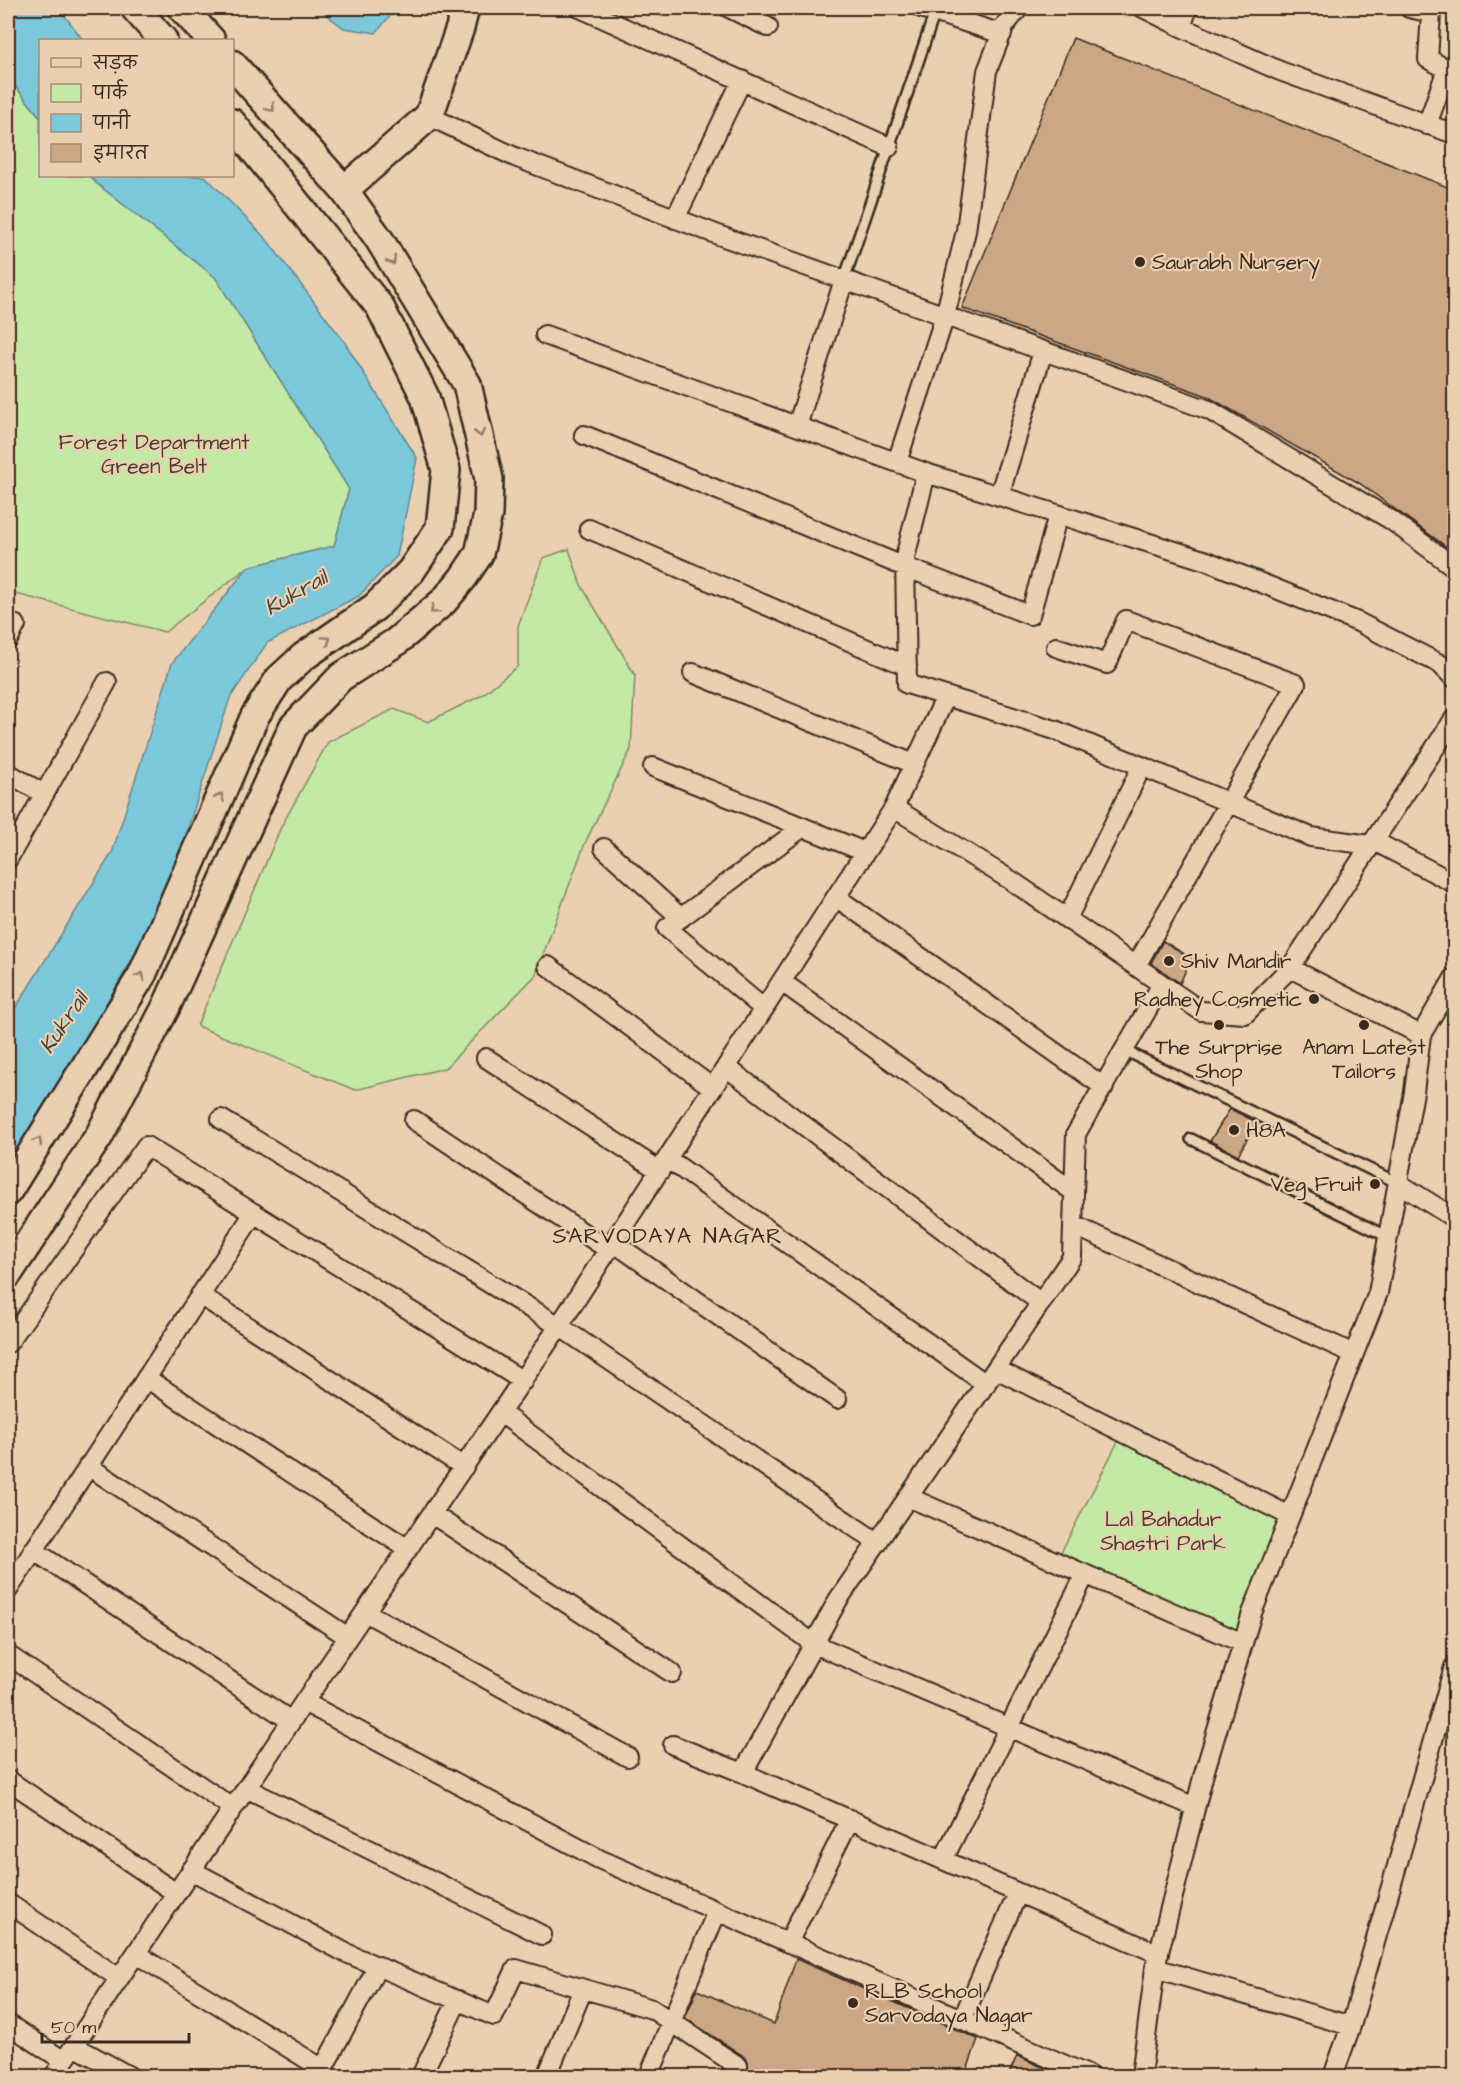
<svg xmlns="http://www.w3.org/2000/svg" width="1462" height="2084" viewBox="0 0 1462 2084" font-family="'Architects Daughter','Playpen Sans Deva',sans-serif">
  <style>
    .green { fill: #c3e9a4; stroke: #7f8a61; stroke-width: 1.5 }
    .water { fill: #7cc8db; stroke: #62898f; stroke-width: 1.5 }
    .building { fill: #cba786; stroke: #3b2a1e; stroke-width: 1.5 }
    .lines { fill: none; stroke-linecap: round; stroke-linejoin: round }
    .lane-casing { stroke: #3b2a1e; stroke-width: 14 }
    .street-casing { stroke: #3b2a1e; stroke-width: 22 }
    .secondary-casing { stroke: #3b2a1e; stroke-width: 32 }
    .lane { stroke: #eacfb1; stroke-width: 9 }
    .street { stroke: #eacfb1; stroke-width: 18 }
    .secondary { stroke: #eacfb1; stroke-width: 27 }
    .oneway { stroke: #927c68 }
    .poi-dot { fill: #3b2a1e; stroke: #eacfb1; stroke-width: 2 }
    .labels { text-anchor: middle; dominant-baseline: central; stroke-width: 4.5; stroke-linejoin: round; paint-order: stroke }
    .poi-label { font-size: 21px; fill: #3b2a1e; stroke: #eacfb1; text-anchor: start }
    .park-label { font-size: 21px; fill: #493d2b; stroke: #eacfb1 }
    .water-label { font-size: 22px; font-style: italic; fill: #45423a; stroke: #eacfb1 }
    .neighbourhood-label { font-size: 22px; letter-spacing: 1.5px; fill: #3b2a1e; stroke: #eacfb1 }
  </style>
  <rect width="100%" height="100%" fill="#eacfb1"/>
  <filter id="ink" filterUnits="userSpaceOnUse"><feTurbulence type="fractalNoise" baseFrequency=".0167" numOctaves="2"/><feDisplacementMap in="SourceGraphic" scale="12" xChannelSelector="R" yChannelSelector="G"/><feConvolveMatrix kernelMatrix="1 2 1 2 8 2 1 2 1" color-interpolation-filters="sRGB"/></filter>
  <g filter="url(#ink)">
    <path class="green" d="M8 77 40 117V176H90L96 183 215 277 349 489 334 546 248 567 165 632 8 592Z
      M569 549 581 585 635 675 631 749 585 843 535 976 445 1068 355 1090 197 1026 281 827 328 742 394 709 428 722 482 695 518 666V626L543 558Z
      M1123 1432 1290 1516 1243 1643 1056 1562Z"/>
    <path class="water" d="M8 8H59L83 40H40V117L8 77Z
      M317 8H392L394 11 376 33 344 28Z
      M90 176H205L267 240 343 340 417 458 397 556 359 596 267 643 230 698 182 846 141 944 32 1132 8 1169V1020L112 853 172 663 248 567 334 546 349 489 215 277 96 183Z"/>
    <path class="building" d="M1073 38 1455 190V553L1359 483 1207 396 962 308Z
      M1163 941 1191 958 1180 983 1151 963Z
      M1230 1109 1257 1122 1238 1155 1210 1141Z
      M796 1959 978 2039 965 2076H748V2062L745 2057 685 2018 697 1990 774 2024Z
      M1017 2056 1063 2076H1008Z"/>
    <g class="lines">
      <g class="lane-casing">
        <path id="lane" d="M844 280 935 12
          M1124 1050 1398 1183
          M1191 1139 1388 1237"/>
      </g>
      <g class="street-casing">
        <path id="street" d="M580 8 889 147
          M729 8 768 27
          M921 8 1002 34
          M1143 8 1181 27 1188 8
          M1409 8 1431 13
          M1181 27 1280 71 1454 134
          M429 116 515 157 721 236 1209 410 1391 520 1454 567
          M1427 125 1447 69 1428 59 1431 13 1429 8
          M675 219 742 80
          M545 335 926 473 1207 561 1358 622 1440 664 1454 678
          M797 426 844 280
          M584 435 905 567 1030 615 1058 515
          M897 462 945 316 966 231 987 71 1005 25 1019 8
          M926 473 905 558 907 684 1055 730 1311 837 1371 845
          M999 496 1043 351
          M589 529 907 666
          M8 640 16 625
          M1056 647 1107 664 1126 620 1296 684 1136 966
          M693 673 914 764
          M653 767 865 852
          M8 773 44 794
          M894 808 1012 881 1201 1011 1245 1014 1290 968 1454 719
          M1374 841 1452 882 1454 880
          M604 848 681 918
          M8 859 107 682
          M836 897 1104 1087
          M1067 919 1142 766
          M548 966 713 1088
          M782 982 1074 1192
          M764 1009 667 928 803 827
          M1421 1035 1454 978
          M486 1058 660 1171
          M726 1067 1041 1303
          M221 1119 559 1326 878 1543
          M414 1120 609 1250
          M668 1159 986 1384
          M1398 1183 1454 1218
          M1073 1225 1354 1354
          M613 1242 837 1399
          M200 1295 464 1467
          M8 1343 146 1146 523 1381
          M996 1369 1290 1516
          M146 1378 408 1549
          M501 1413 814 1644 1195 1807
          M88 1466 348 1637
          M908 1497 1243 1643
          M432 1514 672 1673
          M33 1550 291 1721
          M8 1590 254 1213
          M365 1612 628 1757
          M8 1655 233 1808
          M304 1702 599 1859 1090 2076
          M673 1745 743 1773 1159 1954
          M743 1773 838 1600 1072 1257 1076 1134 1162 984
          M8 1780 176 1893
          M246 1788 542 1935
          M943 1860 1085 1575
          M191 1870 344 1952 494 2016 516 1969 652 2009 738 2066 737 2076
          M8 1903 119 1978
          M788 1943 850 1819
          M136 1954 323 2069
          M1155 1968 1351 2026
          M962 2020 1018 1893
          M8 2024 64 2061
          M74 2046 129 2076
          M54 2076 304 1702 559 1326 836 897 894 808 946 696
          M319 2076 378 1966
          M421 2076 458 2000
          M547 2076 583 1989
          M649 2076 717 1911
          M1141 2076 1155 1968 1203 1777 1252 1613 1378 1293 1414 1092 1421 1035 1290 968
          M1333 2076 1351 2026 1454 1667"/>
      </g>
      <g class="secondary-casing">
        <path id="secondary" d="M135 8 163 40
          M182 8 211 40
          M344 190 429 116 460 28 465 8
          M8 1191 142 975 255 716 279 679 303 657 375 607 411 571 440 528 446 470 425 397 380 307 232 123
          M8 1274 99 1136 166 1007 293 727 341 677 396 642 444 601 463 578 479 554 488 514 489 479 467 384 379 239 344 190 232 64"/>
      </g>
      <use href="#lane" class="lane"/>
      <use href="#street" class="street"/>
      <use href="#secondary" class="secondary"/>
    </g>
    <defs><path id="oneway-chevron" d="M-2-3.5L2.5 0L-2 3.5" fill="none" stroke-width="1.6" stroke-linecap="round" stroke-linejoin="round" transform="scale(1.5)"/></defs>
    <g class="oneway">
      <use href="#oneway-chevron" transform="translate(271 108) rotate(49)"/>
      <use href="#oneway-chevron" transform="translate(392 261) rotate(59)"/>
      <use href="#oneway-chevron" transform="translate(480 433) rotate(77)"/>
      <use href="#oneway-chevron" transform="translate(434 610) rotate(140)"/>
      <use href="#oneway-chevron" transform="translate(327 640) rotate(-35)"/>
      <use href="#oneway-chevron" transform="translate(220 797) rotate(-67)"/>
      <use href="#oneway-chevron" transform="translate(141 976) rotate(-62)"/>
      <use href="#oneway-chevron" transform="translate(38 1141) rotate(-58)"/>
    </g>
  </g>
  <g class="poi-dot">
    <circle cx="1140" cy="262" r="6"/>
    <circle cx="1169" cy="961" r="6"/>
    <circle cx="1314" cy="999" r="6"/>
    <circle cx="1219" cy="1025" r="6"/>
    <circle cx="1364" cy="1025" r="6"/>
    <circle cx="1234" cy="1130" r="6"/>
    <circle cx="1375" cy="1184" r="6"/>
    <circle cx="853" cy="2003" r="6"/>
  </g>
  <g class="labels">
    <g class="poi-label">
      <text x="1152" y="262">Saurabh Nursery</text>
      <text x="1181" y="961">Shiv Mandir</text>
      <text x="1302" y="999" text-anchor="end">Radhey Cosmetic</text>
      <text x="1219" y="1047" text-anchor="middle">The Surprise<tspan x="1219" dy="24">Shop</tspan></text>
      <text x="1364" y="1047" text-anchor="middle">Anam Latest<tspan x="1364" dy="24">Tailors</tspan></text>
      <text x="1246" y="1130">H8A</text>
      <text x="1363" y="1184" text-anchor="end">Veg Fruit</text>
      <text x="865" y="1991">RLB School<tspan x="865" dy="24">Sarvodaya Nagar</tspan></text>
    </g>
    <g class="park-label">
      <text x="154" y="442">Forest Department<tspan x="154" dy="24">Green Belt</tspan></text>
      <text x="1163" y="1519">Lal Bahadur<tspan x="1163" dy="24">Shastri Park</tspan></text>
    </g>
    <g class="water-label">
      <text transform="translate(296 593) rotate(-30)">Kukrail</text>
      <text transform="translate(64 1023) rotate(-56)">Kukrail</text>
    </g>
    <g class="neighbourhood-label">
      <text x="668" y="1236">SARVODAYA NAGAR</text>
    </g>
  </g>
  <rect width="1462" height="2084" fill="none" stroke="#eacfb1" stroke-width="30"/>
  <rect x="15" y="15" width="1432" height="2054" fill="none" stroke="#3b2a1e" stroke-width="2" filter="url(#ink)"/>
  <rect x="39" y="39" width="195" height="138" fill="#eacfb1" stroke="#a48d76" stroke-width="1.5"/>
  <rect x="51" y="58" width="30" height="9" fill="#eacfb1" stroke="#a48d76" stroke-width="1.5"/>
  <text x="93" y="69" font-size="18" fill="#3b2a1e">सड़क</text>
  <rect x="51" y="84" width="30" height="18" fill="#c3e9a4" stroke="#a48d76" stroke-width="1.5"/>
  <text x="93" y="99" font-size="18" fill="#3b2a1e">पार्क</text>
  <rect x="51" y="114" width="30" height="18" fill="#7cc8db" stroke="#a48d76" stroke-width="1.5"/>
  <text x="93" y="129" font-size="18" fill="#3b2a1e">पानी</text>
  <rect x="51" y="144" width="30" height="18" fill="#cba786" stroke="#a48d76" stroke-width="1.5"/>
  <text x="93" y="159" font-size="18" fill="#3b2a1e">इमारत</text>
  <path d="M42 2033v9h147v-9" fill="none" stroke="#3b2a1e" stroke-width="3"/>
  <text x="51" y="2033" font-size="18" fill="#3b2a1e" stroke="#eacfb1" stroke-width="4.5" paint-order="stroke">50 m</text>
</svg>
